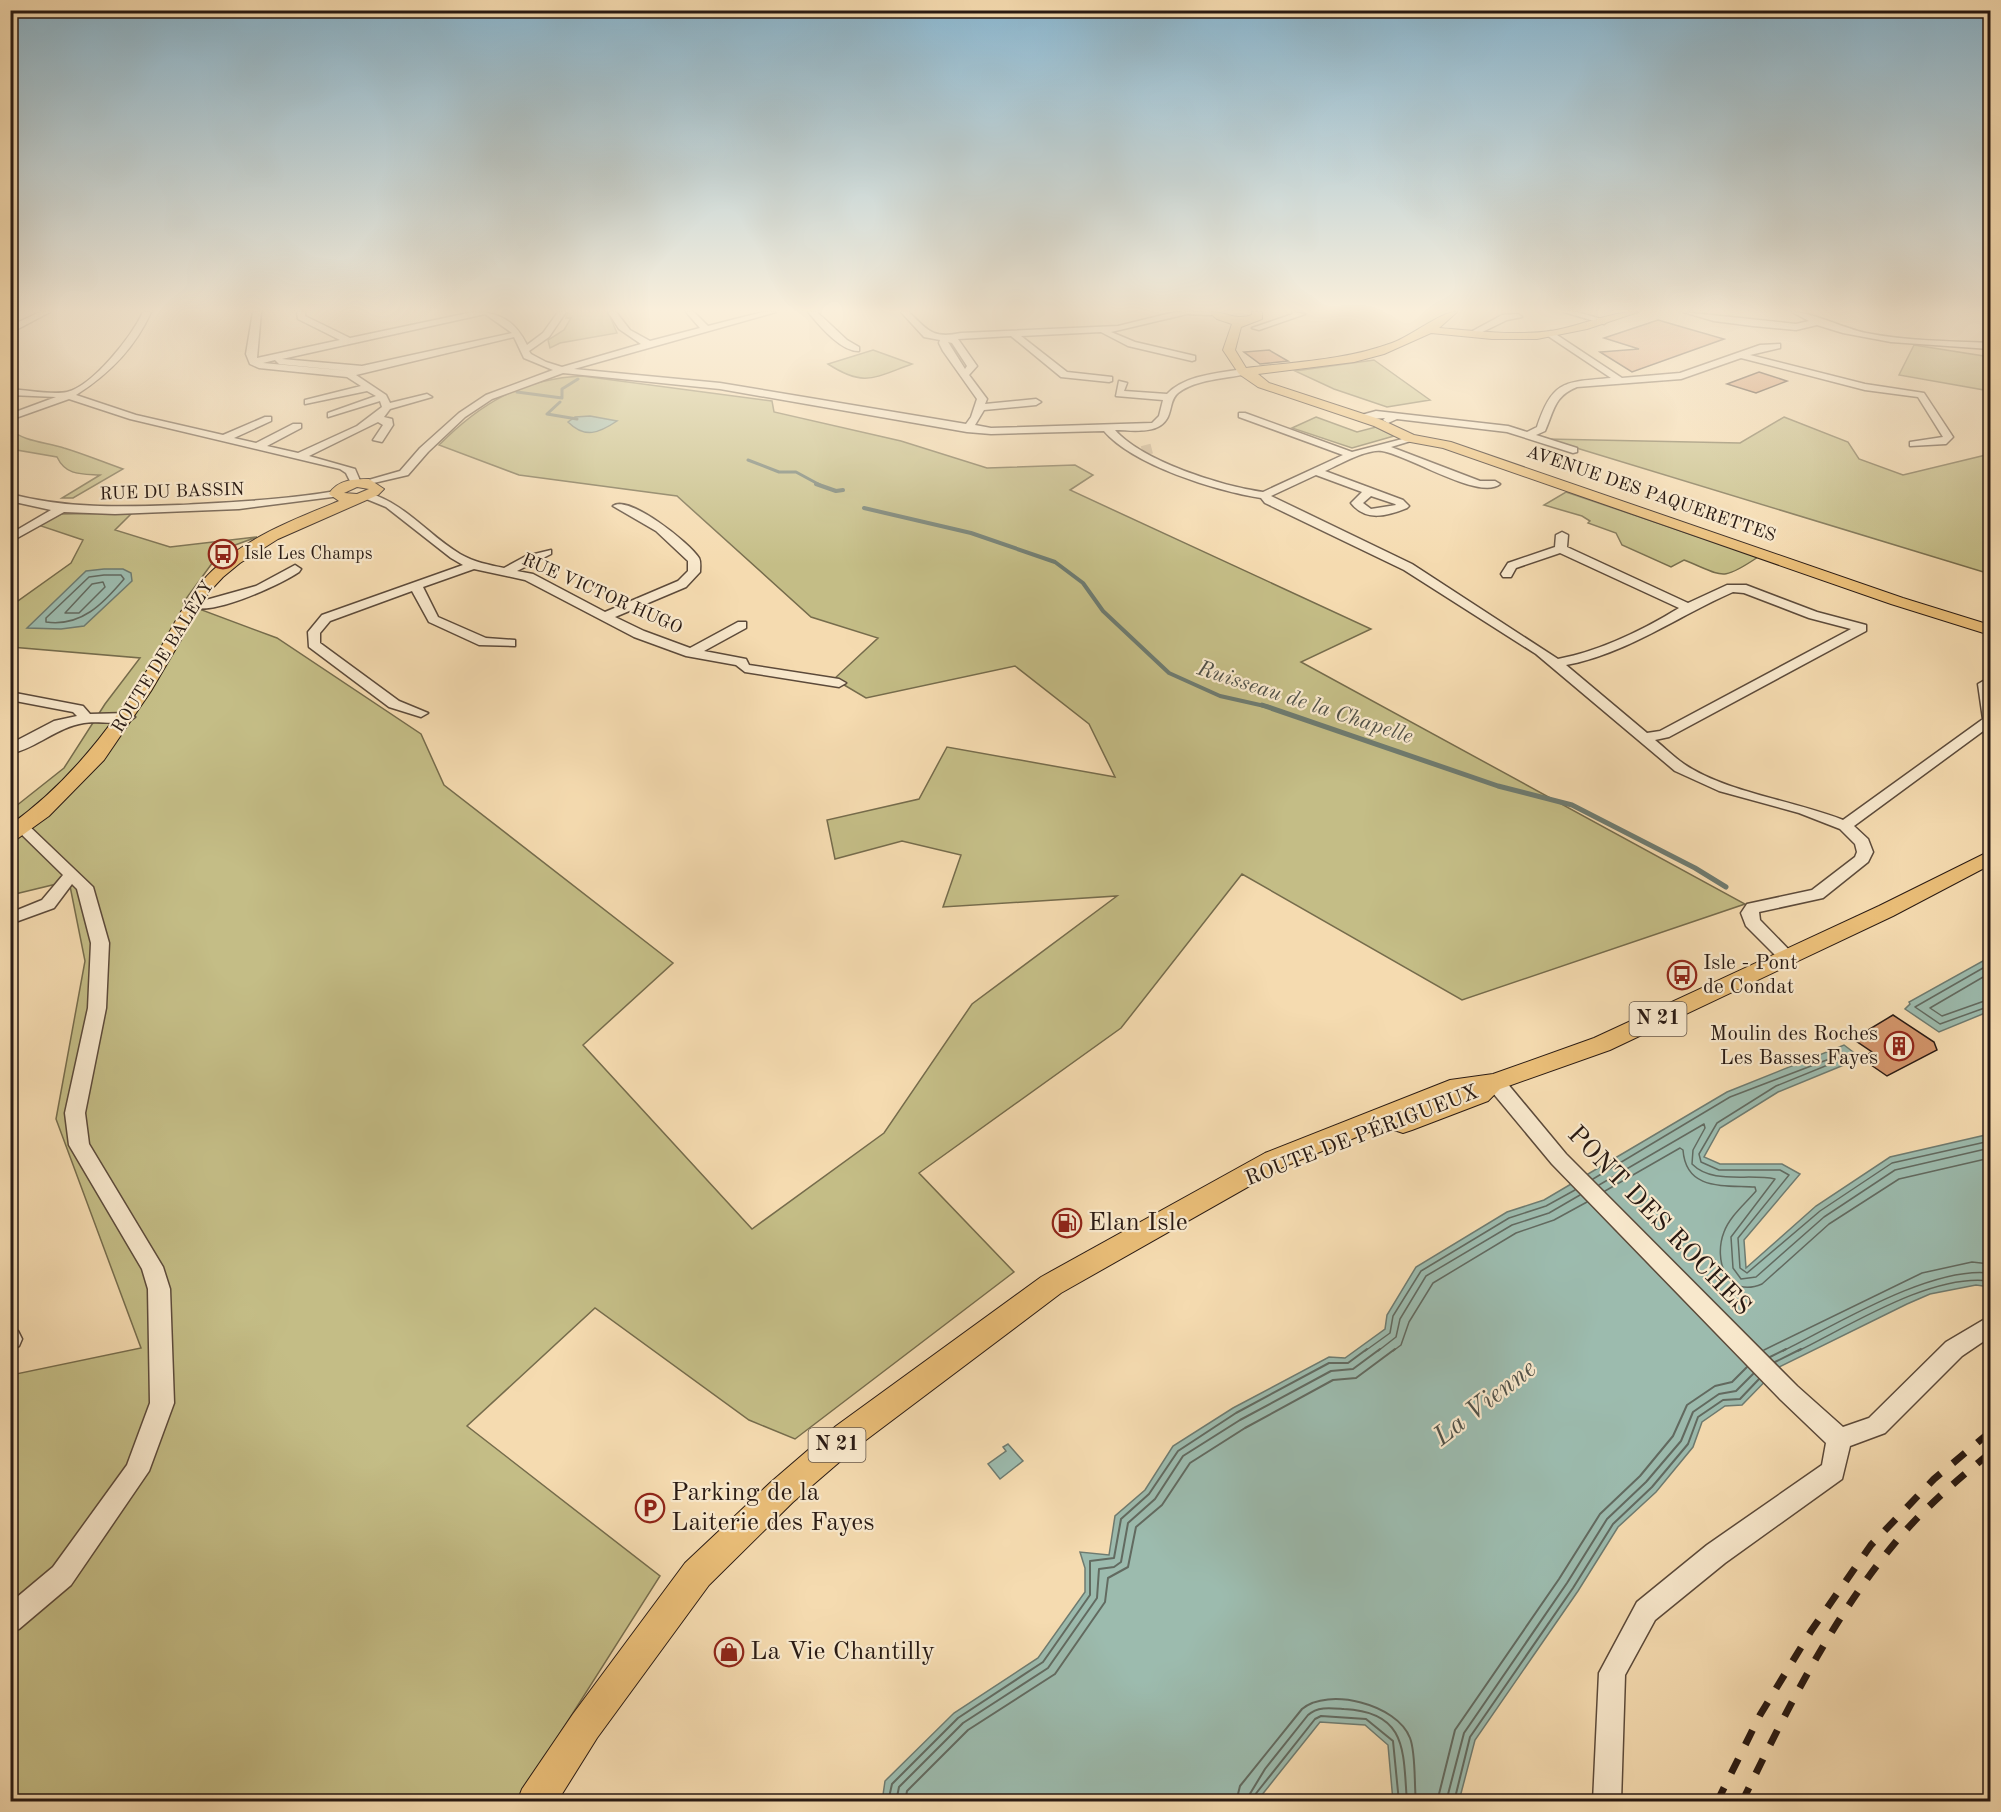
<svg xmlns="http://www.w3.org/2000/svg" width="2001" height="1812" viewBox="0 0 2001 1812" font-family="'Old Standard TT',serif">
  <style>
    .green { fill: #c4bd86; stroke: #766c4c; stroke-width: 1.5 }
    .water { fill: #9cbbae; stroke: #6e7b70; stroke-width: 1.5 }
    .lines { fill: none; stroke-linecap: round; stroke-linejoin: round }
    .shore-far1 { stroke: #626a60; stroke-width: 1.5 }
    .shore { stroke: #626a60; stroke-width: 2 }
    .stream-far2 { stroke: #6e7b70; stroke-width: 3 }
    .stream-far1 { stroke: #6e7b70; stroke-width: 4 }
    .stream { stroke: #6e7b70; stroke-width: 5 }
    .building { fill: #d3956b; stroke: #291a13; stroke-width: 1.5 }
    .minor-tunnel { stroke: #ccb491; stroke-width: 10; stroke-dasharray: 10 4.5; stroke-linecap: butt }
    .minor-casing { stroke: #5c4a3a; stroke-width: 3 }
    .major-casing { stroke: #291a13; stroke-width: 2 }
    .minor { fill: #f8e8cc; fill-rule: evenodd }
    .major { fill: #eabe78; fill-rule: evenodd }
    .rail { stroke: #291a13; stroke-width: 7; stroke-dasharray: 16 16; stroke-linecap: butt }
    .labels { text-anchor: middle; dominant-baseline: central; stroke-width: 4.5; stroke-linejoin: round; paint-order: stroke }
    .far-street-label { font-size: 18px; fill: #291a13; stroke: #f8e8cc }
    .far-poi-label { font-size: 18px; fill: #291a13; stroke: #f8e8cc; text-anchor: start }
    .shield { fill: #f8e8cc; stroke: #67584a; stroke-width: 1.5 }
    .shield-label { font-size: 20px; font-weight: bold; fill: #291a13 }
    .poi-label { font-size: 21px; fill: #291a13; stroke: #f8e8cc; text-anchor: start }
    .street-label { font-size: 21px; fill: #291a13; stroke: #f8e8cc }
    .water-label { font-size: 22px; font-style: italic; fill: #515249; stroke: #f8e8cc }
    .near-street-label { font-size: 26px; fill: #291a13; stroke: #f8e8cc }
    .near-poi-label { font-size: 26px; fill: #291a13; stroke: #f8e8cc; text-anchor: start }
    .near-water-label { font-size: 27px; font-style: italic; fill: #515249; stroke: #f8e8cc }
  </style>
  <rect width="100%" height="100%" fill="#f5dbb0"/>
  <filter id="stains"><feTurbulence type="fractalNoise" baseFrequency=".00333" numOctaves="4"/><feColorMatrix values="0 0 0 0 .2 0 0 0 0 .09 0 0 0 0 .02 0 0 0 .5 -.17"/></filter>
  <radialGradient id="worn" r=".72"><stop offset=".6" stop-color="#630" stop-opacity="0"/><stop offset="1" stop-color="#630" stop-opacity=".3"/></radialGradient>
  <path class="green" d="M568 312H608L617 333 560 343 550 348 548 340 564 330 571 318H566Z
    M1914 345 1990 357V391L1899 375Z
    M873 350 912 364C875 377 865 388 828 364Z
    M1374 360 1430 400 1387 407 1334 389 1295 371Z
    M582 376 772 401 774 412 901 441 987 468 1075 465 1093 475 1070 490 1371 629 1301 662 1745 904 1462 1000 1242 874 1121 1028 919 1173 1014 1272 795 1439 749 1420 595 1308 467 1426 660 1576 517 1801 11 1802V1375L141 1348 56 1119 85 961 69 881 11 895V810L64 768 105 704 140 658 11 647V606L71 563 83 540 38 525 61 514 132 513 115 530 170 547 257 537 227 548 213 562 183 603 277 638 421 734 444 785 673 963 583 1045 752 1229 884 1133 972 1004 1117 896 943 907 961 855 902 841 835 859 827 820 919 799 947 747 1115 777 1089 724 1015 666 866 698 834 679 878 638 811 617 677 496 519 475 439 445C481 403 521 379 582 376Z
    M1316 417 1357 432 1376 427 1394 436 1352 448 1292 428Z
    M1784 417 1848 442 1859 459 1903 475 1990 454V574L1547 439 1740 443Z
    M10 429C24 442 46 442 64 448 84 454 103 462 123 469L73 498H62L100 475C82 474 66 476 57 457L11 449Z
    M1566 492 1758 557C1721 582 1724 576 1684 560L1671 567 1622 545 1616 533 1588 523 1590 521 1582 516 1544 505Z"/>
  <path class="water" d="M590 416 617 421C599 433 585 439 568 422L575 417Z
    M104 569H123L131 573 132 581 84 626 61 629 27 628 86 571Z
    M1990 957V1011L1939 1032 1905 1009 1910 1004 1909 1002Z
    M1844 1045 1861 1058 1778 1092 1720 1128 1704 1157 1720 1164H1782L1800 1174 1744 1240 1746 1268 1816 1206 1890 1157 1990 1134V1287L1976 1285 1930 1294 1907 1304 1779 1367 1742 1405 1725 1406 1702 1422 1693 1447 1656 1492 1618 1527 1578 1591 1475 1740 1459 1801H1393L1388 1745 1365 1725 1320 1722 1257 1801 882 1802 885 1781 954 1713 1038 1658 1085 1592V1568L1080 1552 1109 1555 1115 1516 1145 1490 1173 1446 1233 1408 1329 1357 1345 1358 1385 1329 1387 1315 1416 1267 1507 1212 1544 1200 1727 1092Z
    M1008 1444 1023 1461 1000 1479 988 1464 1006 1451 1003 1447Z"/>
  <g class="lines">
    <path class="shore-far1" d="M104 575H121L124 579C103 604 81 627 46 622V618L89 577Z
      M103 582 105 587 79 613H65L92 584Z
      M1990 964 1915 1007 1940 1024 1990 1006
      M1990 973 1930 1008 1942 1016 1990 999
      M1593 1179 1730 1097 1845 1053V1058L1776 1086 1717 1123 1699 1154 1701 1162 1719 1170H1780L1789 1175 1738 1238 1740 1268 1747 1273 1820 1211 1892 1163 1990 1141
      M1599 1185 1704 1124 1705 1128 1693 1150 1692 1164C1713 1185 1748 1173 1775 1179L1731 1237 1733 1268 1741 1279 1756 1277 1824 1217 1895 1170 1990 1148
      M1605 1191 1680 1148 1683 1150C1686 1191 1724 1185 1755 1187L1756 1191C1745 1204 1730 1216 1724 1232 1713 1260 1727 1299 1762 1284L1829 1224 1899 1179 1990 1158
      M1764 1350 1922 1273 1972 1262 1990 1264
      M1365 1351 1390 1333 1393 1316 1421 1271 1509 1218 1546 1206 1575 1190
      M1378 1351 1396 1337 1400 1319 1426 1276 1512 1225 1549 1213 1580 1195
      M1393 1351 1401 1345 1409 1322 1433 1283 1516 1233 1554 1220 1587 1202
      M1783 1351C1837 1324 1931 1266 1990 1273
      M1798 1351C1851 1325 1932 1273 1990 1281"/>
    <path class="shore" d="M1770 1357 1786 1349
      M1775 1362 1801 1349
      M888 1802 892 1784 958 1718 1043 1662 1090 1595V1561L1114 1558 1121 1519 1149 1494 1178 1451 1236 1413 1329 1363H1348L1367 1349
      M896 1802 899 1787 963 1723 1048 1668 1097 1598 1099 1569 1114 1567 1121 1562 1128 1523 1155 1499 1183 1456 1240 1420 1331 1371 1353 1369 1380 1349
      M905 1802 907 1791 968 1730 1055 1674 1105 1602 1108 1578 1128 1567 1136 1527 1162 1505 1190 1463 1245 1428 1333 1380 1356 1378 1395 1349
      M1236 1802 1240 1786 1302 1709C1328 1687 1397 1704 1410 1738 1416 1753 1414 1784 1416 1802
      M1245 1802 1265 1769 1308 1715C1318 1706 1331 1708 1344 1709 1408 1712 1403 1752 1407 1802
      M1253 1802 1254 1796 1315 1719 1321 1716 1366 1719 1393 1741 1399 1802
      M1437 1802 1455 1730 1559 1579 1600 1514 1640 1476 1673 1436 1687 1405 1715 1386 1732 1382 1747 1367
      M1446 1802 1464 1733 1567 1583 1607 1519 1646 1482 1681 1441 1693 1412 1719 1394 1736 1391 1753 1374
      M1454 1802 1470 1737 1573 1588 1613 1524 1652 1487 1688 1444 1698 1417 1723 1400 1740 1399 1759 1379"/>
    <path class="stream-far2" d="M517 392 562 398V389L578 379
      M560 402 547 414 577 419
      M748 460 779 472H796L820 485"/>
    <path class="stream-far1" d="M816 484 836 491 843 490
      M864 508 971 533 1055 562 1083 583 1103 611 1169 673 1220 696 1269 707"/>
    <path class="stream" d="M1262 705 1498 786 1572 805 1695 868 1726 887"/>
  </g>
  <path class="building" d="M1658 320 1689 329 1724 339 1632 372 1600 352 1639 349 1604 338Z
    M1269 350 1288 361 1260 364 1244 352Z
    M1759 372 1787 381 1756 393 1727 384Z
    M1893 1015 1934 1042 1937 1050 1887 1076 1861 1058 1872 1052 1853 1039Z"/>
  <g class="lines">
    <path class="minor-tunnel" d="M1142 451 1154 448"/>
    <g class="minor-casing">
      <path id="minor" d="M40 312H50L16 330H10V326Z
        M143 312H151C135 348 109 374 76 395L136 415 223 435 265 417H271V421L234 438 256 443 293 424H301V428L267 446 298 453 357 426 382 407 380 401 328 417V413L376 396 367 391 305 404V400L361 386 347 377 259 368 250 364 246 354 253 312H261L257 358 340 340 298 319 297 312H305V316L350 338 473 312C500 312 515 321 527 345L543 333 558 312H566L549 337 529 351 531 354 546 362 562 367 641 344 619 329 608 312H616L630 330 650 341 700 328 686 312H694L708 326 763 312H776L574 369 720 383 966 424 971 417 977 399 943 351 939 343 940 340 924 337 901 312H909C928 331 933 339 961 333L1118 326 1175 312H1215L1211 315 1187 314 1111 332 1135 342 1195 356V360L1192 361 1128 346 1101 332 1021 336 1067 372 1112 377V381L1109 382 1061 377 1011 336 958 339 977 366 969 375 987 399 985 404 1036 399 1041 402 1036 405 984 410 975 425 991 428 1152 423 1159 416 1163 400 1116 396 1119 381 1127 383 1124 391 1167 394C1185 375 1219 373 1243 369L1248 372 1246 374C1225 379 1196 379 1178 393 1171 399 1172 406 1169 414 1162 436 1132 430 1115 430 1142 461 1221 486 1263 492L1343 455 1239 417V413H1245L1352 452 1414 436V440L1391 447 1480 481H1495L1500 484C1480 501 1408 455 1382 451 1368 448 1338 465 1325 471L1403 500 1409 506 1407 508C1387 516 1366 522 1351 503L1362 492 1316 475 1271 496 1412 564 1558 659C1600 651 1643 630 1679 608L1560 553 1516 568 1511 577H1503L1501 574 1508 563 1555 547 1556 535 1562 532 1568 535 1567 547 1688 603 1727 585H1746L1817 612 1866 625V631L1669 737 1655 740C1665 748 1674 757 1684 764 1725 792 1795 801 1843 820L1983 719 1978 684 1985 680 1990 682V726L1854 826 1868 839 1873 852 1868 862 1823 898 1759 912 1760 920 1796 957 1787 963 1781 961 1746 926 1741 913 1747 904 1812 890 1855 857 1857 852 1855 844 1840 829 1799 813 1719 791 1675 771 1536 654 1404 570 1265 503 1261 498C1216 491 1133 465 1104 431L991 434 967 432 720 389 563 373 492 399 465 417 428 452 408 475 365 485V481L400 471 420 448 459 413 486 395 553 370 524 358 514 337 356 375 386 395 390 403 427 394 432 397 390 409 384 417 392 419 393 425 382 442 373 440 383 425 378 422 309 456 355 469 361 483 356 486 352 485 346 473 340 469 130 419 69 399 10 420V414L56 397 10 395V389C25 390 53 395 67 392 93 386 132 336 143 312ZM485 314 512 333 362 366 282 359ZM948 342 952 343 967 366 965 369ZM275 360 279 364 350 371 263 363ZM1371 496 1395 504 1396 505 1371 509 1363 503ZM1733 592 1744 593 1809 618 1851 629 1660 731 1647 733 1566 665C1626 654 1678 616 1733 592Z
        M808 312H817L847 340 859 347V351C841 352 819 325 808 312Z
        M1292 312 1305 314 1259 330 1252 328 1293 314Z
        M1564 312H1577L1608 321 1604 324Z
        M1683 312 1796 324 1809 321 1792 312C1808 311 1846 329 1866 333 1907 341 1949 341 1990 343V349L1891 342 1843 333 1817 325 1796 330 1753 326 1714 321Z
        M1502 315 1518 314 1522 317 1507 320 1474 336 1467 334Z
        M1551 331 1622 378 1680 373 1760 345 1780 344V348L1750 355 1865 384 1924 393 1953 437 1946 444 1910 446V442L1943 437 1918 397 1865 390 1741 358 1681 379 1577 387C1554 396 1554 411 1545 431L1536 435 1577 448V452L1573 453 1507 432 1397 419 1388 423 1383 420 1385 418 1359 420 1354 417 1376 411 1508 426 1527 432 1537 427C1553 380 1564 382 1611 378L1548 336V332Z
        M336 491 340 492V496L239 509 115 514 64 512 10 542V534L51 510 10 501V494C68 509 121 507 180 505 232 502 284 500 336 491Z
        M368 493C405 503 428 535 460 554 474 562 489 565 504 568L526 556 551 550V554L517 571 533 574 605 612 678 581 688 571V561L656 531 613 506C628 494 690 543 699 558 701 562 700 568 700 572L686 587 615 617 644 631 690 648 738 622H746V628L704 651 746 659 749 665 839 679 846 683 839 687 745 672 736 665 686 656 634 637 525 580 474 569 423 587 438 617 486 638 515 640V646L479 645 429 622 412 591 330 621 320 633V643L399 701 428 713 421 717 389 707 309 647 308 632 322 615 463 565 451 558 386 507 364 498V494Z
        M295 565 301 569 299 572C282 584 205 620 188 605L256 586Z
        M10 692 83 706 90 714 128 713 135 717C125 727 98 720 84 723 57 727 37 748 10 754V744L54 721 77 716 73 712 10 700Z
        M22 822 27 824 93 887 109 943 106 1008 85 1113 89 1144 163 1267 170 1289 174 1403 149 1471 71 1585 19 1629 10 1633V1603L53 1567 127 1465 150 1403 148 1289 142 1269 69 1145 65 1113 88 1008 91 943 77 889 72 884 54 908 10 924V913L42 900 63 875 17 830 14 827 17 824Z
        M1495 1075 1502 1077 1566 1154 1797 1386 1843 1427 1869 1418 1946 1342 1990 1316V1337L1962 1356 1885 1433 1850 1446 1842 1479 1725 1563 1655 1620 1625 1675 1621 1802H1593L1599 1673 1637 1602 1707 1545 1822 1465 1826 1443 1781 1400 1552 1164 1488 1087 1486 1082 1488 1077Z
        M10 1329 18 1331 22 1339 19 1346 11 1349Z"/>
    </g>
    <g class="major-casing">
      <path id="major" d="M1212 312C1226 312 1235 321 1252 315V312H1262V319L1241 327 1235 350 1246 368C1295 362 1346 360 1392 343 1412 336 1441 311 1457 312L1439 328C1476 331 1514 336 1551 331 1581 326 1608 312 1638 312L1587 329 1537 339H1492L1431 333 1384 354 1354 362 1258 374 1269 383 1382 420 1414 435 1451 442 1903 598 1990 625V635L1891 604 1443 448 1405 441 1374 426 1258 387 1239 374 1223 350 1232 324 1217 319 1211 314Z
        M369 479 384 489 378 495 278 539 240 563 223 577 209 592 151 691 104 760 49 816 17 839 10 841V825C72 781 115 722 155 658 172 629 187 595 212 571 247 537 295 519 339 501L329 494C337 480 354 479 369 479ZM357 487 369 489 357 494 344 493Z
        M1990 851V865L1893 916 1610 1050 1500 1089 1488 1101 1412 1130 1403 1133 1394 1130 1391 1123 1283 1167 1061 1293 858 1446 793 1502 709 1585 597 1738 557 1802H517L522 1789 573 1714 685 1563 771 1482 836 1426 1041 1277 1265 1153 1450 1080 1493 1074 1594 1038 1879 906Z"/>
    </g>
    <use href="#minor" class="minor"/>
    <use href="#major" class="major"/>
    <path class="rail" d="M1717 1802 1760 1715 1811 1631 1871 1545 1934 1479 1990 1432
      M1742 1802C1785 1713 1831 1620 1894 1544 1922 1510 1956 1481 1990 1453"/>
  </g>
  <linearGradient id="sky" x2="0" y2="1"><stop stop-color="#89b7d1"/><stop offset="0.55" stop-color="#faefdb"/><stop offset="1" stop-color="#faefdb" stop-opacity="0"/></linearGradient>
  <rect width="2001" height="565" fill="url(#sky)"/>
  <defs>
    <g id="bus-ring" transform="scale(1.5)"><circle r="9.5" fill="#f8e8cc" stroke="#8f2418" stroke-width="1.5"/><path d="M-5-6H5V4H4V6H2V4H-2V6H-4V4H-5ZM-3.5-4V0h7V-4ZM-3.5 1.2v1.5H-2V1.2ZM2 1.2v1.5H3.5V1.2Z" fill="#8f2418"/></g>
    <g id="building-ring" transform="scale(1.5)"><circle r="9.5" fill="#f8e8cc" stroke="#8f2418" stroke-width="1.5"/><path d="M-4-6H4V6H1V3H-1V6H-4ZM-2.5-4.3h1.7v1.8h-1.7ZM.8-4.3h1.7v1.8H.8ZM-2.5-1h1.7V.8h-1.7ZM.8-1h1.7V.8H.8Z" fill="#8f2418"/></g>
    <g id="fuel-ring" transform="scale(1.5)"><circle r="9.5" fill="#f8e8cc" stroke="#8f2418" stroke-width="1.5"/><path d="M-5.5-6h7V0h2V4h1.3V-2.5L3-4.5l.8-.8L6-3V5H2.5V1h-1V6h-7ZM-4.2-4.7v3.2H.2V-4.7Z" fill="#8f2418"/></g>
    <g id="parking-ring" transform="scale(1.5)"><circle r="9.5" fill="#f8e8cc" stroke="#8f2418" stroke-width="1.5"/><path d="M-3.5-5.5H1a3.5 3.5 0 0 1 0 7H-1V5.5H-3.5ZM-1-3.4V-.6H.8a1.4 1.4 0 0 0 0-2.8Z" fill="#8f2418"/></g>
    <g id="shop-ring" transform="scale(1.5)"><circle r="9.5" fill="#f8e8cc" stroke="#8f2418" stroke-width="1.5"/><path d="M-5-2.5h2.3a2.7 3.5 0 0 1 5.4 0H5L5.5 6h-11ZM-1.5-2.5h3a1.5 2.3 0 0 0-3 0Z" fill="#8f2418"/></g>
  </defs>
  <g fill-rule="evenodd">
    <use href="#bus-ring" x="223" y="554"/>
    <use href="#bus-ring" x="1682" y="975"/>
    <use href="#building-ring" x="1899" y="1046"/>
    <use href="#fuel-ring" x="1067" y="1223"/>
    <use href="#parking-ring" x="650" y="1508"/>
    <use href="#shop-ring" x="729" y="1652"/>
  </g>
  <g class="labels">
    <g class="far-street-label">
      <text transform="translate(172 492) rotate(-2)">RUE DU BASSIN</text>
      <text transform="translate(1651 494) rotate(19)">AVENUE DES PAQUERETTES</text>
      <text transform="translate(602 594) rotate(24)">RUE VICTOR HUGO</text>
      <text transform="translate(163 657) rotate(-58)">ROUTE DE BALÉZY</text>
    </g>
    <g class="far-poi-label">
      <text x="244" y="554">Isle Les Champs</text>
    </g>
    <g class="shield">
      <rect x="1629.5" y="1002" width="57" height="34" rx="4.5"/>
      <rect x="808.5" y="1428" width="57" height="34" rx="4.5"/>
    </g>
    <g class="shield-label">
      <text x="1658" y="1019">N 21</text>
      <text x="837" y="1445">N 21</text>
    </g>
    <g class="poi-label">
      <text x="1703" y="963">Isle - Pont<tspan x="1703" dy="24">de Condat</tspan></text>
      <text x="1878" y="1034" text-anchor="end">Moulin des Roches<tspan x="1878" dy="24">Les Basses Fayes</tspan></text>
    </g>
    <g class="street-label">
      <text transform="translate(1362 1136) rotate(-21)">ROUTE DE PÉRIGUEUX</text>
    </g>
    <g class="water-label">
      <text transform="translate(1305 703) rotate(18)">Ruisseau de la Chapelle</text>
    </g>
    <g class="near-street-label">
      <text transform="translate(1659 1221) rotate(46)">PONT DES ROCHES</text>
    </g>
    <g class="near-poi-label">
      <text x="1088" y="1223">Elan Isle</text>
      <text x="671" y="1493">Parking de la<tspan x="671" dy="30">Laiterie des Fayes</tspan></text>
      <text x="750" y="1652">La Vie Chantilly</text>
    </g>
    <g class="near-water-label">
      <text transform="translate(1485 1403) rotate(-38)">La Vienne</text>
    </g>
  </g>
  <rect width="2001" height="1812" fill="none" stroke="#f5dbb0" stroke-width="36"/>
  <rect x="12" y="12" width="1977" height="1788" fill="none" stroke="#291a13" stroke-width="3"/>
  <rect x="18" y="18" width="1965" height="1776" fill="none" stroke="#291a13" stroke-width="1.5"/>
  <rect width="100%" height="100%" filter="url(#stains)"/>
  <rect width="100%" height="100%" fill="url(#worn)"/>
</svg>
